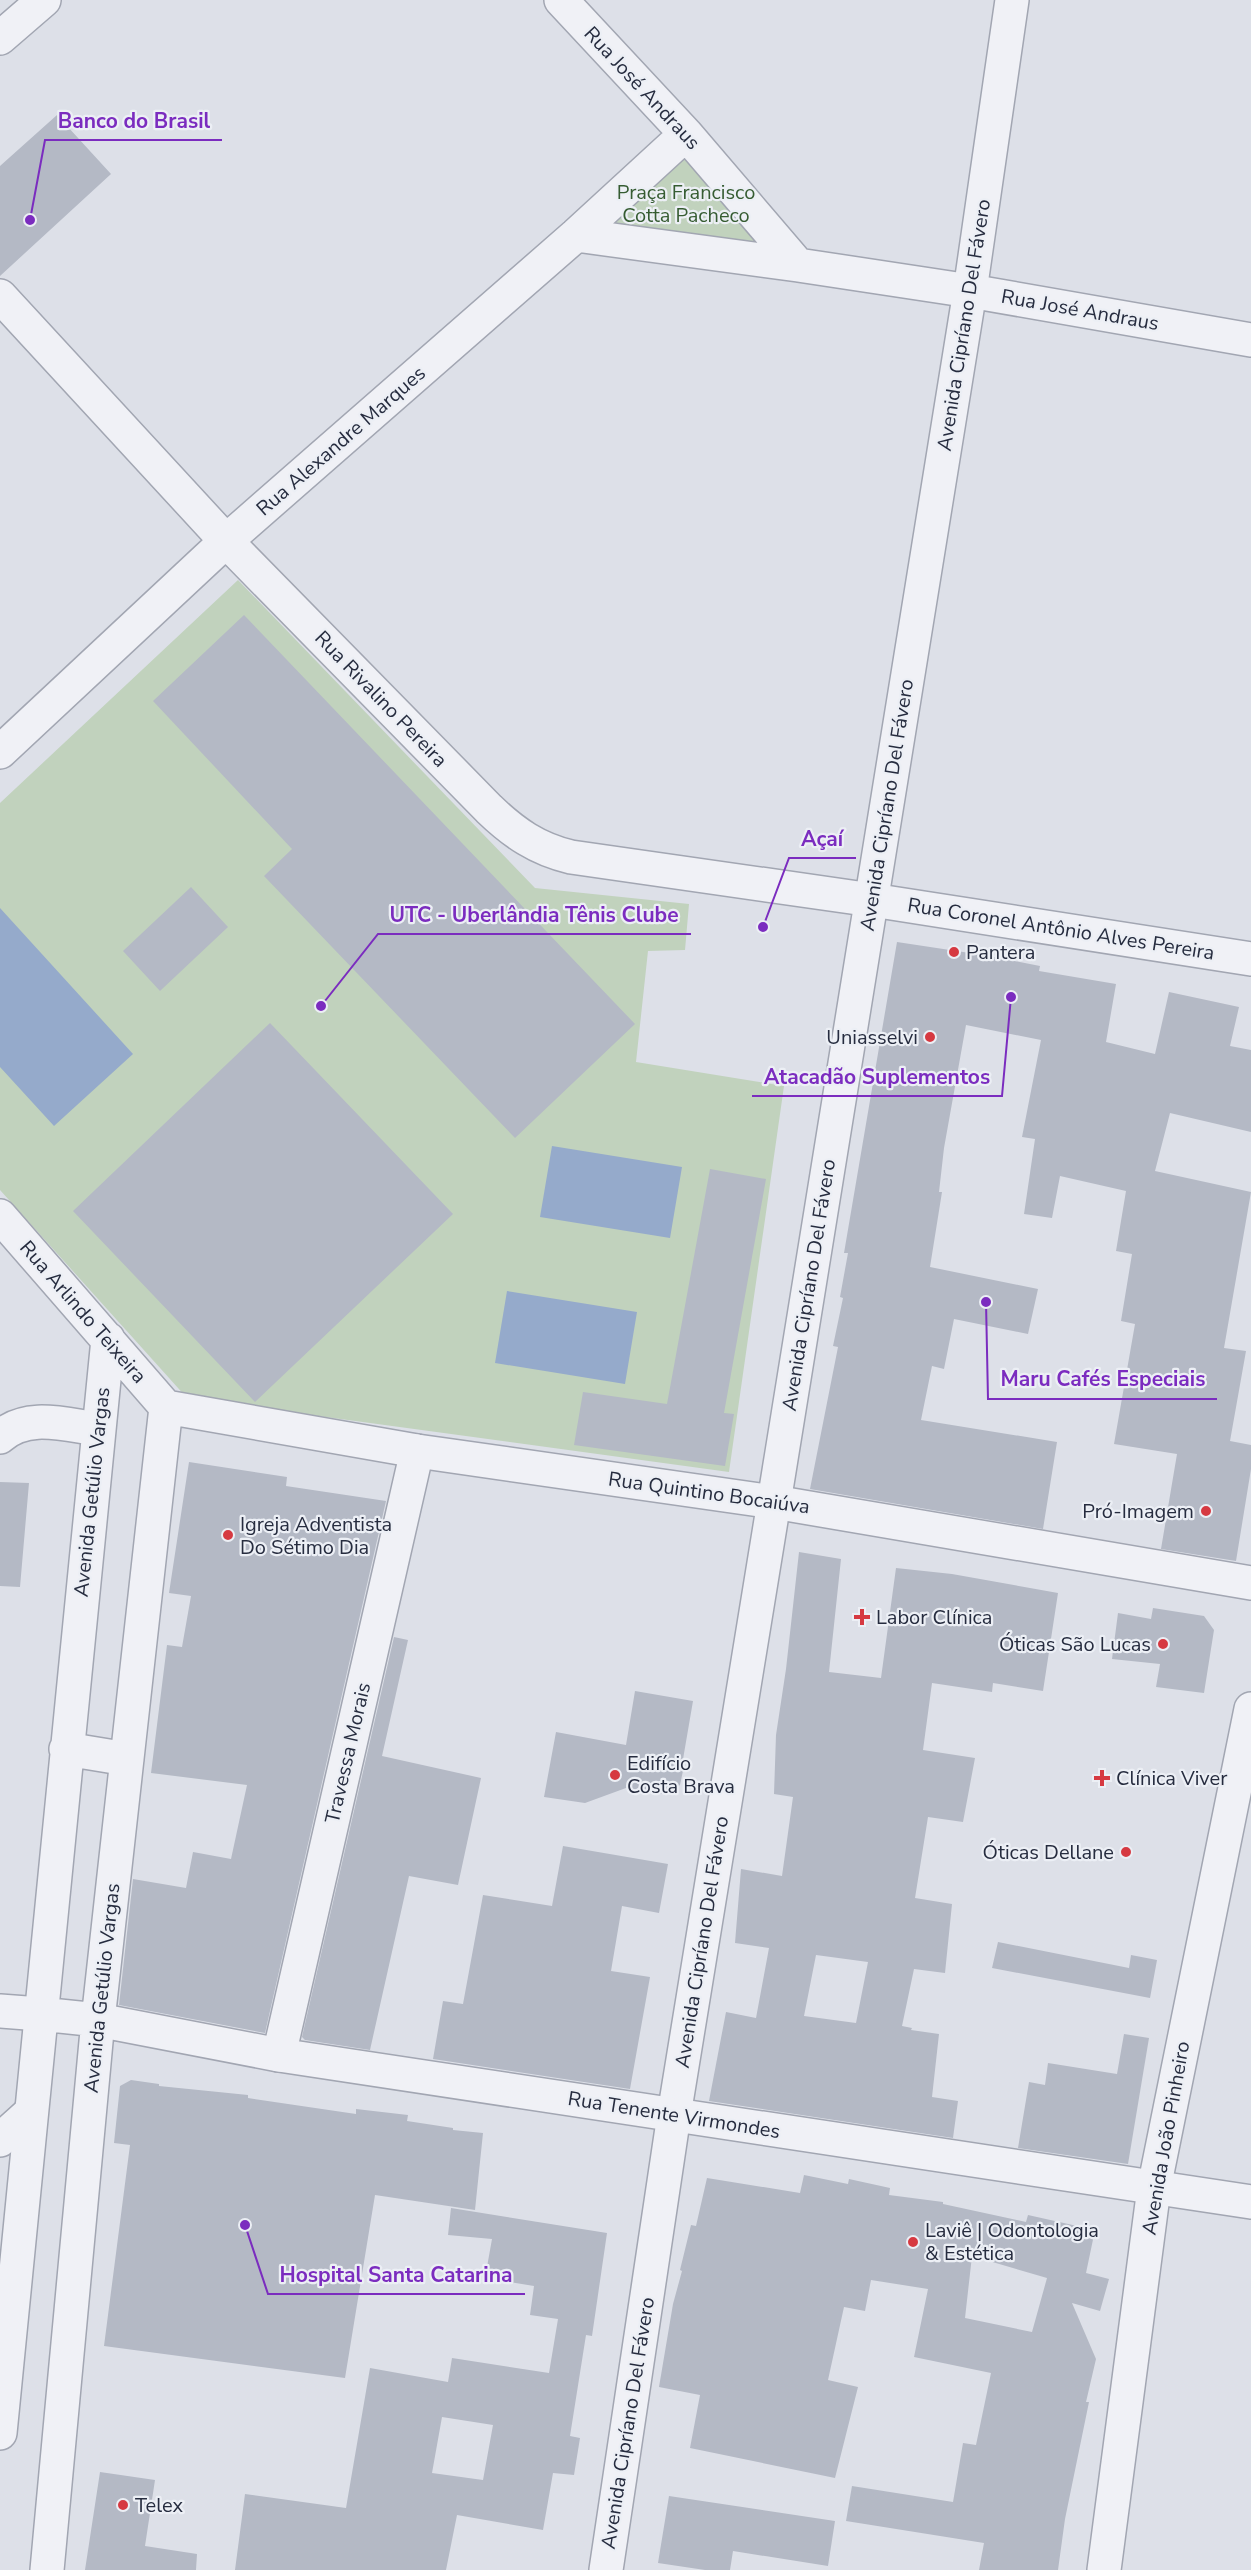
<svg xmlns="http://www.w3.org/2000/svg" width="1251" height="2570" viewBox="0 0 1251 2570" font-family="'Nunito Sans',sans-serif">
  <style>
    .green { fill: #c1d2bd }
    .water { fill: #95aacb }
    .building { fill: #b4b9c5; fill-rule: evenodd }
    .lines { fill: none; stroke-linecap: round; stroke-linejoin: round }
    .minor-casing { stroke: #a2a6b2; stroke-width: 36 }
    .tertiary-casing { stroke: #a2a6b2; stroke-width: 36 }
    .minor { stroke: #f0f1f6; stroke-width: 33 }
    .tertiary { stroke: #f0f1f6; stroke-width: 33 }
    .poi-dot { fill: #d63941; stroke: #eceff5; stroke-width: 2 }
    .labels { text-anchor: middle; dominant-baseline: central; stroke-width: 4.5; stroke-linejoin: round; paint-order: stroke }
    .street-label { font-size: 20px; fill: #262c3f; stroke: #eceff5 }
    .park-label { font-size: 20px; fill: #365c32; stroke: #eceff5 }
    .poi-label { font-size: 20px; fill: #262c3f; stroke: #eceff5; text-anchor: start }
    .leader { fill: none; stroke: #7b2cbf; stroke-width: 2 }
    .callout-dot { fill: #7b2cbf; stroke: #eceff5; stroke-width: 2 }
    .callout-label { font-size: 21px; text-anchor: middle; font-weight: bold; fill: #7b2cbf; stroke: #eceff5; stroke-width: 4.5; stroke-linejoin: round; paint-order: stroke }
  </style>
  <rect width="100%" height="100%" fill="#dde0e8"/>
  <path class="green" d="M694 145 768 257 600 230Z
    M238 580 535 888 689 904 685 950 648 951 636 1062 784 1086 729 1472 187 1398 0 1190V803Z"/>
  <path class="water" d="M0 908 133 1054 54 1126 0 1067Z
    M552 1146 682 1167 670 1238 540 1217Z
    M507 1291 637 1312 625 1384 495 1363Z"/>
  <path class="building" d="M57 115 111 174 0 276V166Z
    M244 615 635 1024 515 1138 264 876 292 849 153 701Z
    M191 887 228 927 160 991 123 951Z
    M897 942 983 955 1040 966 1039 971 1116 984 1106 1042 1155 1054 1169 992 1239 1007 1230 1046 1251 1050V1132L1170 1113 1155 1171 1251 1192 1224 1348 1246 1351 1230 1441 1251 1445V1469L1236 1561 1161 1549 1177 1454 1114 1444 1135 1324 1121 1321 1132 1254 1116 1251 1126 1191 1060 1176 1052 1218 1024 1214 1035 1139 1022 1137 1041 1040 966 1025 944 1148 939 1192H942L930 1267 1038 1289 1028 1334 954 1319 944 1369 932 1366 921 1420 1057 1442 1043 1529 810 1489 838 1347 833 1346 843 1298 840 1297 848 1253H844Z
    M270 1023 453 1214 255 1402 73 1211Z
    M710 1169 766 1179 724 1413 734 1414 725 1466 574 1445 583 1392 667 1404Z
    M189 1462 287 1477 286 1486 386 1501 265 2033 119 2005 133 1879 186 1888 193 1852 231 1859 247 1785 151 1773 167 1645 182 1647 191 1596 169 1593Z
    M0 1482 29 1483 20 1587 0 1586Z
    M799 1552 841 1559 829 1672 881 1678 896 1568 952 1574 1058 1593 1043 1691 993 1683 992 1692 932 1683 923 1750 975 1758 963 1822 928 1817 915 1898 952 1904 945 1973 914 1969 902 2026 912 2028 911 2030 939 2034 932 2097 958 2101 953 2138 709 2101 726 2012 756 2018 769 1948 735 1943 741 1869 782 1876 793 1797 774 1794 776 1735 786 1669ZM816 1955 868 1962 856 2023 804 2016Z
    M1153 1608 1204 1616 1214 1630 1204 1693 1156 1687 1160 1664 1112 1659 1118 1613 1151 1619Z
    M394 1637 408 1640 382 1756 481 1778 458 1885 409 1876 370 2050 305 2040 302 2037Z
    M635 1691 693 1701 682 1765 684 1766 680 1785 664 1794 626 1788 585 1803 544 1797 556 1732 626 1745Z
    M563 1846 668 1864 659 1913 622 1906 611 1971 650 1977 630 2089 433 2059 443 2001 463 2004 483 1895 552 1906Z
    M998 1942 1129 1968 1131 1955 1157 1960 1150 1998 992 1968Z
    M1124 2034 1149 2038 1128 2164 1018 2148 1029 2082 1045 2085 1048 2063 1117 2074Z
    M131 2080 159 2084V2086L248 2095V2098L356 2114V2109L408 2115 407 2121 453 2128V2130L483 2133 475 2210 375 2195 345 2378 104 2346 130 2145 114 2143 120 2086Z
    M804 2175 848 2184 849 2179 890 2188 889 2195 943 2202V2204L1026 2222 1028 2215 1095 2230 1086 2273 1109 2279 1100 2311 1072 2303 1096 2359 1086 2402H1089L1065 2519 1058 2570H979L984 2543 846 2521 852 2486 953 2502 963 2443 976 2445 991 2373 914 2357 928 2289 871 2280 865 2311 844 2307 828 2380 858 2387 835 2478 690 2448 700 2395 659 2387 673 2304 682 2271 680 2270 691 2225 696 2226 707 2178 800 2193ZM972 2256 1047 2278 1032 2332 965 2318Z
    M451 2208 607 2233 592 2336 586 2335 570 2436 580 2438 574 2475 553 2473 543 2530 457 2515 446 2570H235L245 2494 346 2508 370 2368 448 2382 452 2358 549 2373 558 2319 530 2315 534 2286 485 2278 492 2239 448 2235ZM442 2417 493 2425 483 2480 432 2473Z
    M100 2472 155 2480 145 2546 197 2554 196 2570H85Z
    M669 2496 835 2521 828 2566 733 2551 730 2570H705L658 2563Z"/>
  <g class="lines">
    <g class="minor-casing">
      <path id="minor" d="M561 0 686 134 798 265 970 291 1251 340
        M576 235 798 265
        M0 296 226 541 489 809C514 833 537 849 571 857L872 900 1251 959
        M0 752 226 541 576 235 686 134
        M0 1437C27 1412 66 1425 98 1429
        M0 2011 40 2014
        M279 2055 417 1451
        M0 2140 30 2113
        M606 2570 674 2115 774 1502
        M1104 2570 1154 2188 1251 1709"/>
    </g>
    <g class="tertiary-casing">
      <path id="tertiary" d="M0 38 44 0
        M0 1216 166 1407
        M166 1407 417 1451 774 1502 1251 1583
        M774 1502 970 291 1012 0
        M66 1749 127 1759
        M40 2014 98 2020 279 2055 1251 2202
        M0 2433 108 1339
        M47 2570 98 2020 166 1407"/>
    </g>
    <use href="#minor" class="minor"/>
    <use href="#tertiary" class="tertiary"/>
  </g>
  <g class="poi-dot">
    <circle cx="954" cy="952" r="6"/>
    <circle cx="930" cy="1037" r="6"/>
    <circle cx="1206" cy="1511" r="6"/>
    <circle cx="228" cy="1535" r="6"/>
    <path d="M859 1608h6v6h6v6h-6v6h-6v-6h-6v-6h6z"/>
    <circle cx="1163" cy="1644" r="6"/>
    <circle cx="615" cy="1775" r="6"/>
    <path d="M1099 1769h6v6h6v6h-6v6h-6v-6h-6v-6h6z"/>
    <circle cx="1126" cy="1852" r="6"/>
    <circle cx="913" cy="2242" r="6"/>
    <circle cx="123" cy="2505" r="6"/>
  </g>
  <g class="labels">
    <g class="street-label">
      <text transform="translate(642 88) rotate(47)">Rua José Andraus</text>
      <text transform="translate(1080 310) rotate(10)">Rua José Andraus</text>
      <text transform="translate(964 325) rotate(-81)">Avenida Cipríano Del Fávero</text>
      <text transform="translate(341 441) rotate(-41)">Rua Alexandre Marques</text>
      <text transform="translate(381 699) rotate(46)">Rua Rivalino Pereira</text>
      <text transform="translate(887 805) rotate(-81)">Avenida Cipríano Del Fávero</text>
      <text transform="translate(1061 929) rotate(9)">Rua Coronel Antônio Alves Pereira</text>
      <text transform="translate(809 1285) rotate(-81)">Avenida Cipríano Del Fávero</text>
      <text transform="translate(83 1312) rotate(49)">Rua Arlindo Teixeira</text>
      <text transform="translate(92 1492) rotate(-84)">Avenida Getúlio Vargas</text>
      <text transform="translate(709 1493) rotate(8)">Rua Quintino Bocaiúva</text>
      <text transform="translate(348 1753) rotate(-77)">Travessa Morais</text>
      <text transform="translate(702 1942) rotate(-81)">Avenida Cipríano Del Fávero</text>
      <text transform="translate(102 1988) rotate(-84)">Avenida Getúlio Vargas</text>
      <text transform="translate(674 2115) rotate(9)">Rua Tenente Virmondes</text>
      <text transform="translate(1166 2138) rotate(-80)">Avenida João Pinheiro</text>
      <text transform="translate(628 2423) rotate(-81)">Avenida Cipríano Del Fávero</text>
    </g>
    <g class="park-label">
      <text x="686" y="192">Praça Francisco<tspan x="686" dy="23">Cotta Pacheco</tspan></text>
    </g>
    <g class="poi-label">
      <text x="966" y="952">Pantera</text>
      <text x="918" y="1037" text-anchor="end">Uniasselvi</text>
      <text x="1194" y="1511" text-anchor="end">Pró-Imagem</text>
      <text x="240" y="1524">Igreja Adventista<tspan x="240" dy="23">Do Sétimo Dia</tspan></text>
      <text x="876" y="1617">Labor Clínica</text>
      <text x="1151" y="1644" text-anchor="end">Óticas São Lucas</text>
      <text x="627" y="1763">Edifício<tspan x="627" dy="23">Costa Brava</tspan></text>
      <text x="1116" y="1778">Clínica Viver</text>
      <text x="1114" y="1852" text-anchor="end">Óticas Dellane</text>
      <text x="925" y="2230">Laviê | Odontologia<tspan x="925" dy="23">&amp; Estética</tspan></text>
      <text x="135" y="2505">Telex</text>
    </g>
  </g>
  <path class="leader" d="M30 220L45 140H222M763 927L789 858H856M321 1006L378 934H691M1011 997L1002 1096H752M986 1302L988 1399H1217M245 2225L268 2294H525"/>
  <g class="callout-dot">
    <circle cx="30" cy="220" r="6"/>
    <circle cx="763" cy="927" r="6"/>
    <circle cx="321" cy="1006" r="6"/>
    <circle cx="1011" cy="997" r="6"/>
    <circle cx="986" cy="1302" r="6"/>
    <circle cx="245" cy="2225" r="6"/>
  </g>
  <g class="callout-label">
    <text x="134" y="128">Banco do Brasil</text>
    <text x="822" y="846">Açaí</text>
    <text x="534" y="922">UTC - Uberlândia Tênis Clube</text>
    <text x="877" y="1084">Atacadão Suplementos</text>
    <text x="1103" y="1386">Maru Cafés Especiais</text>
    <text x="396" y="2282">Hospital Santa Catarina</text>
  </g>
</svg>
